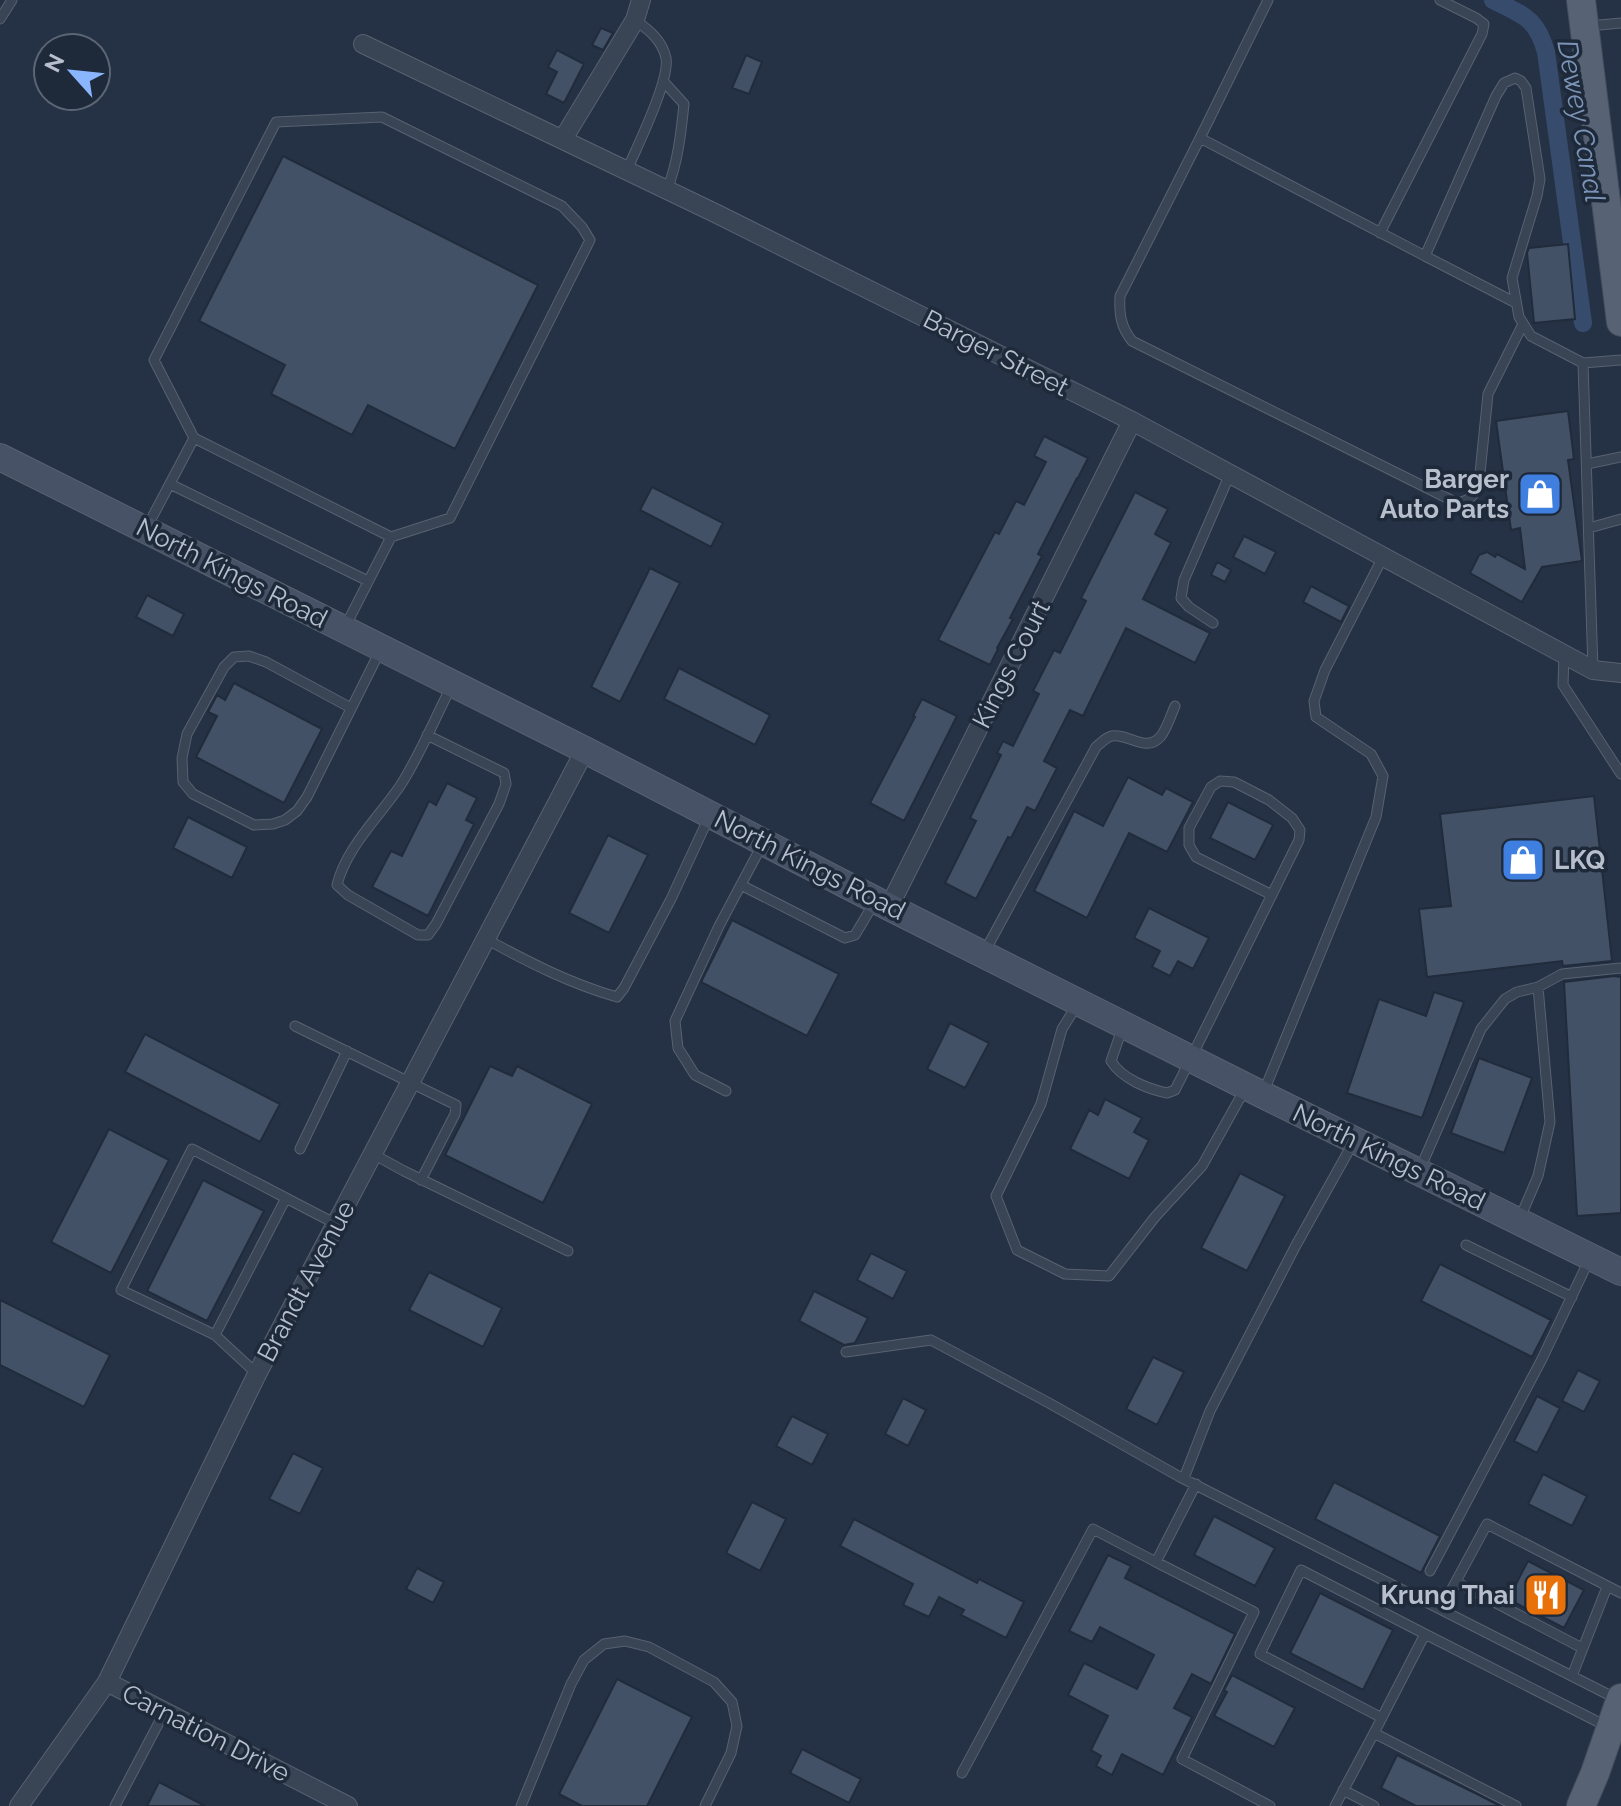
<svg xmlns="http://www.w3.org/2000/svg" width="1621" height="1806" viewBox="0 0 1621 1806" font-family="Raleway,sans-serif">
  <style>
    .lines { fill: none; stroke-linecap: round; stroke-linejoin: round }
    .canal { stroke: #374c6d; stroke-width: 18 }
    .building { fill: #435167; stroke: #202b3b; stroke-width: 2 }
    .lane-casing { stroke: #586271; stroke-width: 11 }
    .street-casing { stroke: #586271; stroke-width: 20 }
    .secondary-casing { stroke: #586271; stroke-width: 28 }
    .primary-casing { stroke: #434d5d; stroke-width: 30 }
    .lane { stroke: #394454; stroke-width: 9 }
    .street { stroke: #394454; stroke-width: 18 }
    .secondary { stroke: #475267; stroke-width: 26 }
    .primary { stroke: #576374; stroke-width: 28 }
    .labels { text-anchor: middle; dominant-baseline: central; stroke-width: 7; stroke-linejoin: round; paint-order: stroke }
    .street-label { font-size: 26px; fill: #b7bfcd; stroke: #1e2939 }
    .poi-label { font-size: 26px; font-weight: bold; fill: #b7bfcd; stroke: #1e2939; text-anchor: end }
    .water-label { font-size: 28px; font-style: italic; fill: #7c94b7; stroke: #1e2939 }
  </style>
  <rect width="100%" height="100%" fill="#253245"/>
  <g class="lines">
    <path class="canal" d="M1493 0C1524 16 1536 17 1546 52L1583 323"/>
  </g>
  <path class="building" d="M601 28 613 33 603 50 592 45Z
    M557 50 584 64 564 103 546 94 557 72 548 67Z
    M746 55 762 62 749 94 732 88Z
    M283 156 538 285 455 449 368 405 352 435 271 394 285 365 199 321Z
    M1568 244 1575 319 1534 323 1527 253 1529 248Z
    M1568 411 1574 459 1568 460 1582 561 1542 567 1522 602 1470 573 1479 555 1487 552 1495 557 1497 554 1525 569 1520 528 1511 530 1496 421Z
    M1044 436 1088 458 1078 478H1077L1038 554 1042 556 1010 618 1013 619 997 648 998 649 990 665 938 640 995 532 999 534 1016 501 1024 505 1046 462 1034 456Z
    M652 487 723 523 711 547 640 510Z
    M1135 492 1168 509 1155 534 1171 543 1143 599 1210 633 1195 663 1126 628 1083 716 1070 710 1044 761 1057 768 1035 811 1027 807 1011 838 1008 837 976 899 945 883 976 821 970 818 1001 755 997 753 1003 741 1013 746 1039 694 1033 691 1054 650 1060 653 1086 601 1081 598Z
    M1244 536 1276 552 1265 574 1233 557Z
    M1217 562 1231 570 1225 582 1211 575Z
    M650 568 680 583 620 702 591 687Z
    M1311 586 1349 606 1341 622 1303 602Z
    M147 595 184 614 173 636 136 617Z
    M679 668 770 715 755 745 664 699Z
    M234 683 322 729 284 803 196 757 217 716 208 712 217 695 225 700Z
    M922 699 957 716 904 821 870 803 915 717 913 716Z
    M1128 777 1162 795 1166 788 1193 802 1167 852 1129 833 1087 918 1034 891 1074 811 1103 826Z
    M447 783 477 798 466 820 474 824 428 916 372 887 391 851 402 856 429 801 436 805Z
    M1594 796 1612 961 1563 966 1562 961 1427 977 1419 909 1451 906 1440 814Z
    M1228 802 1273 825 1255 860 1210 838Z
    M188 817 247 847 232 878 173 848Z
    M608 835 648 855 609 933 569 913Z
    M1149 908 1209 938 1193 969 1178 961 1170 976 1152 967 1160 951 1134 938Z
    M732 920 839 974 807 1036 701 982Z
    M1614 976 1621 977V1213L1577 1216 1564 982Z
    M1434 992 1464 1002 1422 1118 1347 1093 1379 999 1426 1016Z
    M950 1023 989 1043 965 1088 927 1069Z
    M145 1034 280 1104 260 1142 125 1072Z
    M1479 1058 1532 1078 1504 1153 1451 1133Z
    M490 1066 512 1076 517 1066 592 1104 543 1203 445 1155Z
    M1105 1099 1142 1118 1134 1132 1149 1140 1129 1179 1070 1149 1089 1110 1098 1115Z
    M109 1129 169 1160 111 1273 51 1242Z
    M1240 1173 1285 1196 1247 1271 1201 1248Z
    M203 1180 264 1211 207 1321 147 1291Z
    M871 1253 907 1271 893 1299 857 1280Z
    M1440 1264 1551 1320 1532 1357 1421 1301Z
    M429 1272 502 1308 483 1347 409 1310Z
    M814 1291 868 1318 855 1343 844 1345 799 1321Z
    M0 1300 110 1355 84 1407 0 1365Z
    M1153 1357 1184 1372 1157 1425 1126 1409Z
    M1578 1370 1600 1381 1584 1412 1562 1401Z
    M1537 1396 1560 1408 1537 1453 1514 1441Z
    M903 1398 926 1410 908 1446 885 1434Z
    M792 1416 828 1434 812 1465 776 1446Z
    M293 1453 323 1468 300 1514 269 1499Z
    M1543 1474 1587 1496 1572 1526 1528 1504Z
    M1334 1482 1440 1536 1421 1573 1315 1519Z
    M752 1502 786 1519 760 1571 726 1553Z
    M1214 1516 1275 1548 1255 1586 1194 1555Z
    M854 1519 977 1583 979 1579 1024 1602 1006 1638 961 1615 964 1610 939 1597 929 1617 903 1605 913 1584 840 1546Z
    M1108 1555 1131 1566 1125 1578 1235 1634 1211 1684 1192 1674 1174 1708 1192 1717 1163 1775 1122 1754 1112 1775 1096 1766 1101 1756 1091 1750 1108 1716 1068 1695 1084 1663 1137 1689 1154 1655 1100 1627 1092 1642 1069 1631Z
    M1528 1561 1584 1590 1564 1628 1508 1599Z
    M417 1568 444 1582 433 1603 406 1589Z
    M1320 1593 1393 1630 1363 1690 1290 1653Z
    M1232 1675 1295 1708 1274 1747 1214 1716 1227 1692 1224 1690Z
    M617 1679 692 1717 647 1806H582L559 1794Z
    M802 1749 861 1779 849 1803 790 1773Z
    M1397 1755 1479 1795 1500 1806H1416L1381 1788Z
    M159 1782 205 1806H147Z"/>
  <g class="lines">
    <g class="lane-casing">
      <path id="lane" d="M0 19 12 0
        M1589 26 1621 23
        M664 82 684 104C681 133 678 162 667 190
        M1200 138 1268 0
        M627 170C637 147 670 80 666 58 662 40 649 30 635 20
        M1380 233 1482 34 1484 24 1476 18 1440 0
        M1425 256 1516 303
        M1523 324 1488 394 1479 483C1475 496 1470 500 1457 503L1132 341C1121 327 1119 315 1120 296L1200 138 1425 256 1496 96 1504 83 1515 78 1521 81 1526 88 1540 179 1537 196 1512 278 1519 317 1531 336 1583 363
        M194 438 154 360 276 122 382 117 562 206 582 227 590 240 450 518 391 537
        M1587 464 1621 457
        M170 484 368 581
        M147 527 194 438 391 537 345 627
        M1589 528 1621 519
        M1213 623 1189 607 1181 598 1184 580 1230 474
        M1564 654 1563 685 1621 774
        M1593 670 1583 363 1621 360
        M351 708 266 662 249 656 234 657 224 667 187 734 182 758 183 782 193 794 254 825 273 824 285 820 297 811 307 797 380 651
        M427 735 504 773 506 784 499 804 436 924 428 935H418L348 895 337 885C346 848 378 818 400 786 419 757 435 718 451 687
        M741 885 845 938 855 935 874 903
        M486 939C528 962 571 984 617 997L624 988 671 899 709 817
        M985 951 1096 747C1101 743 1106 737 1112 736 1129 733 1146 754 1161 736 1167 728 1171 715 1175 706
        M1077 1005 1062 1029 1041 1104 996 1196 1017 1250 1065 1274 1109 1276 1155 1217 1202 1166 1245 1089
        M295 1026 456 1105 455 1114 421 1180
        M1122 1029 1111 1061C1122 1079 1148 1089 1167 1093L1175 1090 1191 1058 1299 840 1300 830 1292 818 1269 800 1234 782 1220 781 1211 787 1189 828V845L1196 857 1272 895
        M726 1091 695 1075 678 1048 675 1021 719 926 762 845
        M1264 1091 1376 817 1383 776 1371 754 1316 717 1314 701 1325 670 1383 557
        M300 1149 347 1051
        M373 1154 404 1171 568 1251
        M1420 1169 1481 1029 1505 999 1517 992 1538 987 1562 974 1621 968
        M1520 1218 1538 1176 1550 1122 1538 987
        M1466 1245 1572 1297
        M215 1335 121 1290 192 1149 286 1198
        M846 1352 931 1340 1049 1403 1180 1477 1617 1699
        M257 1374 215 1335 286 1198 336 1224
        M1184 1478 1210 1411 1295 1247 1353 1143
        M1156 1562 1254 1612 1182 1759 1270 1806
        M1430 1571 1542 1359 1589 1260
        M1456 1582 1582 1648
        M1441 1609 1487 1524 1621 1593
        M1572 1676 1607 1587
        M1382 1718 1260 1654 1301 1570 1425 1634
        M1374 1733 1425 1634 1608 1727
        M962 1773 1093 1529 1156 1562 1196 1484
        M1343 1790 1374 1806
        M115 1806 165 1711
        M521 1806 571 1684 584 1660 604 1644 625 1641 649 1647 714 1682 732 1702 737 1726 731 1753 705 1806
        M1335 1806 1374 1733 1516 1806"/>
    </g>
    <g class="street-casing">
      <path id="street" d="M363 44 715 213 1132 421 1593 670 1621 673
        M563 139 635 20 641 0
        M889 907 1132 421
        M107 1682 348 1806
        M19 1806 107 1682 257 1374 585 750"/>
    </g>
    <g class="secondary-casing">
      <path id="secondary" d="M0 457 585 750 889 907 1263 1095 1621 1272"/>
    </g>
    <g class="primary-casing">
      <path id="primary" d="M1581 0 1621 322
        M1581 1806 1595 1773 1621 1698"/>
    </g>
    <use href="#lane" class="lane"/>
    <use href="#street" class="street"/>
    <use href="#secondary" class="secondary"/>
    <use href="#primary" class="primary"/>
  </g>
  <defs>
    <g id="shop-square" transform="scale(2.3)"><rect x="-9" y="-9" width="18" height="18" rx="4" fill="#3f7fe0" stroke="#1e2939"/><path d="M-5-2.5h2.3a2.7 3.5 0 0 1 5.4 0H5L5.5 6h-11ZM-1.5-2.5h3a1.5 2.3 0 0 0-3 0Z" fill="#fff"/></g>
    <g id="restaurant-square" transform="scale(2.3)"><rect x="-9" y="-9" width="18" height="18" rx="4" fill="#e8710a" stroke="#1e2939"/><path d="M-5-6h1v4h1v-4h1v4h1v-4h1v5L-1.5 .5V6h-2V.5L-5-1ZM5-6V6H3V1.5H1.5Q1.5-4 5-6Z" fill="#fff"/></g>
  </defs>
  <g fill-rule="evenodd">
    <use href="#shop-square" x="1540" y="494"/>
    <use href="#shop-square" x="1523" y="860"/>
    <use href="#restaurant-square" x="1546" y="1595"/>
  </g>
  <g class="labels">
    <g class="street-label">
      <text transform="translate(996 353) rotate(27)">Barger Street</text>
      <text transform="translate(232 573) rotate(27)">North Kings Road</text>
      <text transform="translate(1011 664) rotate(-63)">Kings Court</text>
      <text transform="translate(810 865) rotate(27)">North Kings Road</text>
      <text transform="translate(1389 1157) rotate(26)">North Kings Road</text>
      <text transform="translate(306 1281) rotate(-62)">Brandt Avenue</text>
      <text transform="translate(206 1733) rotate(27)">Carnation Drive</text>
    </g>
    <g class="poi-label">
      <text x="1509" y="479">Barger<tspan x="1509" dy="30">Auto Parts</tspan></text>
      <text x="1554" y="860" text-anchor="start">LKQ</text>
      <text x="1515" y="1595">Krung Thai</text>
    </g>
    <g class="water-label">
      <text transform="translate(1581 121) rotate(80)">Dewey Canal</text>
    </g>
  </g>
  <g transform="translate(72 72) rotate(297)"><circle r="38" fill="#1e2939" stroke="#5b6574" stroke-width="2"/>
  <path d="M0-6L14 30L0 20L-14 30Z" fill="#8ab5ff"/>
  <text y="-12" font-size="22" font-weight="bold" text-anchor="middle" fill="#b7bfcd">N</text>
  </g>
</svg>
